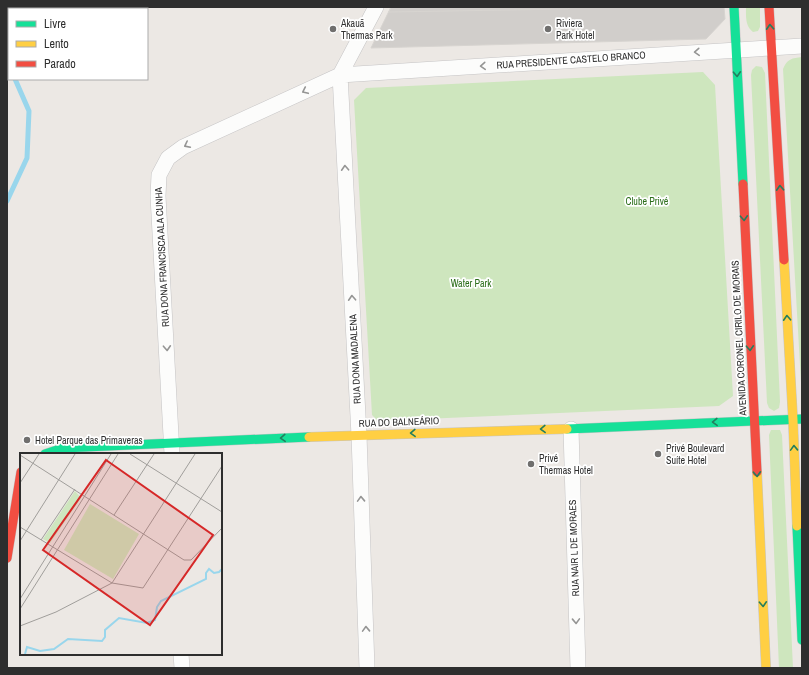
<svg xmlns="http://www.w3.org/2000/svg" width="809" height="675" viewBox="0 0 809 675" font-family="'Archivo Narrow',sans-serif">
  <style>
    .green { fill: #cee6be }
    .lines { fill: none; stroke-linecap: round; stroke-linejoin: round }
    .stream { stroke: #99d6ec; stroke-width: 5 }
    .building { fill: #d1cecb; stroke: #d7d4d0 }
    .street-casing { stroke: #c5c4c5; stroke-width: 16 }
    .fast-casing { stroke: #c5c4c5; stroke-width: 10 }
    .slow-casing { stroke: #c5c4c5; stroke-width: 10 }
    .jam-casing { stroke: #c5c4c5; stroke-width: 10 }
    .street { stroke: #fcfcfb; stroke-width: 15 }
    .fast { stroke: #16e098; stroke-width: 9 }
    .slow { stroke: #ffcf43; stroke-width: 9 }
    .jam { stroke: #f24e42; stroke-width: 9 }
    .oneway { stroke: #237e5e }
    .oneway2 { stroke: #959594 }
    .poi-dot { fill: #706f6e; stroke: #fff; stroke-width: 1.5 }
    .labels { text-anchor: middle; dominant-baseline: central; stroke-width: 3.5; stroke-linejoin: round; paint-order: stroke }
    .poi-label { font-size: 10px; fill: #2e2e2e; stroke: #fff; text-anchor: start }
    .street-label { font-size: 10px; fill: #2e2e2e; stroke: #fff }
    .park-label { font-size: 10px; fill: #2c6e1b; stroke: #fff }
    .inset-river { fill: none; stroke: #99d6ec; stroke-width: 2 }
    .inset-road { fill: none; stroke: #a09e9b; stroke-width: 1 }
    .view { fill: #d62828; fill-opacity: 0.15; stroke: #d62828; stroke-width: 2 }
    .inset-edge { fill: none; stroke: #2e2e2e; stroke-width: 2 }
  </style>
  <rect width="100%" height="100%" fill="#ece8e4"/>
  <path class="green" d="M746 7H760V27L758 31 753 32C745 26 746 16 746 7Z
    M802 57V400L783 69C787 59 792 58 802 57Z
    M756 66 762 67 765 73 780 402 779 408 774 411 769 408 767 403 751 75 752 70Z
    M703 72 715 85 733 396 719 406 378 421 372 415 354 100 366 88Z
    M771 430H780L782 435 793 668H779L769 435Z"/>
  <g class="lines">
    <path class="stream" d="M15 9 16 7
      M7 23 9 19
      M7 63 9 67
      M7 201 27 158 29 111 15 79"/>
  </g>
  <path class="building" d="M391 7H724L725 19 706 39 371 48Z
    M391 7H571L568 9 389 12Z"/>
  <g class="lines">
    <g class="street-casing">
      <path id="street" d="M340 75 359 435 367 668
        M340 75 376 7
        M571 429 578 668
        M172 454 158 196 159 175 168 158 183 147 340 75 802 46
        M181 654 182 668"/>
    </g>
    <g class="fast-casing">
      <path id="fast" d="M734 7 743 184
        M567 429 802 419
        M45 454 63 448 309 437
        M797 526 802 640"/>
    </g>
    <g class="slow-casing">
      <path id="slow" d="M784 260 793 420 797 526
        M309 437 567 429
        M757 472 766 668"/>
    </g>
    <g class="jam-casing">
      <path id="jam" d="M769 7 784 260
        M743 184 757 472
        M7 558 21 472"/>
    </g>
    <use href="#street" class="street"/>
    <use href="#fast" class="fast"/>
    <use href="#slow" class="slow"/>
    <use href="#jam" class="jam"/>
  </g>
  <defs><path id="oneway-chevron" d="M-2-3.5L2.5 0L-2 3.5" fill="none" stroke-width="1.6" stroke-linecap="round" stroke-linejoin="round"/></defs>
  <g class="oneway">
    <use href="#oneway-chevron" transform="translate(770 27) rotate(-93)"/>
    <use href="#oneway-chevron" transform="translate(737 74) rotate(87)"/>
    <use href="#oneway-chevron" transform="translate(780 188) rotate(-93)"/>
    <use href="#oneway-chevron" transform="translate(744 218) rotate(87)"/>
    <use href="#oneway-chevron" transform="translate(787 318) rotate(-93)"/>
    <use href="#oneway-chevron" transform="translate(750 348) rotate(87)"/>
    <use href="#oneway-chevron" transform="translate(715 422) rotate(178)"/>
    <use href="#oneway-chevron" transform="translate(543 429) rotate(178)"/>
    <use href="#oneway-chevron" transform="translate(413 433) rotate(178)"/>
    <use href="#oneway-chevron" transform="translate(283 438) rotate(177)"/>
    <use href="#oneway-chevron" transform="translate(794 448) rotate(-92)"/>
    <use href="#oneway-chevron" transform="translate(757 474) rotate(87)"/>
    <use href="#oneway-chevron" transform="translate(763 604) rotate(87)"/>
  </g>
  <g class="oneway2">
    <use href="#oneway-chevron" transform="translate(697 52) rotate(176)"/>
    <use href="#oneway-chevron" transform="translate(483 66) rotate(176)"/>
    <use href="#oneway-chevron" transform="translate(305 91) rotate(155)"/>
    <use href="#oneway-chevron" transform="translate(187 145) rotate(153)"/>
    <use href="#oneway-chevron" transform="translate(345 168) rotate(-93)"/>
    <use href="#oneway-chevron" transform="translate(352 298) rotate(-93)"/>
    <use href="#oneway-chevron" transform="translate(167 348) rotate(87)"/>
    <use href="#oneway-chevron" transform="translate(361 499) rotate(-92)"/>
    <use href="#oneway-chevron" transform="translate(576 621) rotate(88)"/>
    <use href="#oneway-chevron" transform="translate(366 629) rotate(-92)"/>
  </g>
  <g class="poi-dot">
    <circle cx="333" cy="29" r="4"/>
    <circle cx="548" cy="29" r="4"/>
    <circle cx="27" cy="440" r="4"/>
    <circle cx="658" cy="454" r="4"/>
    <circle cx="531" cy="464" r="4"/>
  </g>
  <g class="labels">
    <g class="poi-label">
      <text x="341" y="23">Akauã<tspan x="341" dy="12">Thermas Park</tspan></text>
      <text x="556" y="23">Riviera<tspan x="556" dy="12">Park Hotel</tspan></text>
      <text x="35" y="440">Hotel Parque das Primaveras</text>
      <text x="666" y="448">Privé Boulevard<tspan x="666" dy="12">Suíte Hotel</tspan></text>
      <text x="539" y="458">Privé<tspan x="539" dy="12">Thermas Hotel</tspan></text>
    </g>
    <g class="street-label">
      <text transform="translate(571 60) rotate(-4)">RUA PRESIDENTE CASTELO BRANCO</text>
      <text transform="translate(162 257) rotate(-93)">RUA DONA FRANCISCA ALA CUNHA</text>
      <text transform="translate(739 338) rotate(-93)">AVENIDA CORONEL CIRILO DE MORAIS</text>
      <text transform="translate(355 359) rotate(-93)">RUA DONA MADALENA</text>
      <text transform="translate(399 422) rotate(-2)">RUA DO BALNEÁRIO</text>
      <text transform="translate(574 548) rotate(-92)">RUA NAIR L DE MORAES</text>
    </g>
    <g class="park-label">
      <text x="647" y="201">Clube Privé</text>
      <text x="471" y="283">Water Park</text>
    </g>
  </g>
  <g transform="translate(20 453)">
    <rect width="202" height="202" fill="#ece8e4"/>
    <path d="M55 38 61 45 30 90 23 86ZM70 51 119 81 93 126 44 97Z" fill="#cee6be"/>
    <path class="inset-river" d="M5 201 7 194 20 198 34 196 48 186 82 188 85 184V177L99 165 127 170 135 167 137 154 141 148 186 126V120L189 116 194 120 199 119 202 116"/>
    <path class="inset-road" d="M110 1 202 59M0 2 164 107H171L202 75M0 30 19 1M94 62 134 1M0 74 92 130 123 135 202 13M21 87 55 36M0 88 55 1M92 130 175 1M0 146 91 1M0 156 98 1M0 173 36 159 92 130"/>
    <path class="view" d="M86 7 193 82 130 172 23 97Z"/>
    <rect width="202" height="202" class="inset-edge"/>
  </g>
  <rect width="809" height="675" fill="none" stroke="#2e2e2e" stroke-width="16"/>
  <rect x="8" y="8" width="140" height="72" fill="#ffffff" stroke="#ababab"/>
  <rect x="16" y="21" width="20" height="6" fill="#16e098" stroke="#ababab"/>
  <text x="44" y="28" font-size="12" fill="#2e2e2e">Livre</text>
  <rect x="16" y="41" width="20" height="6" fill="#ffcf43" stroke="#ababab"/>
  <text x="44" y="48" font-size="12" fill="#2e2e2e">Lento</text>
  <rect x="16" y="61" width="20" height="6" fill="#f24e42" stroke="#ababab"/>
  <text x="44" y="68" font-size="12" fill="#2e2e2e">Parado</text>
</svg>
